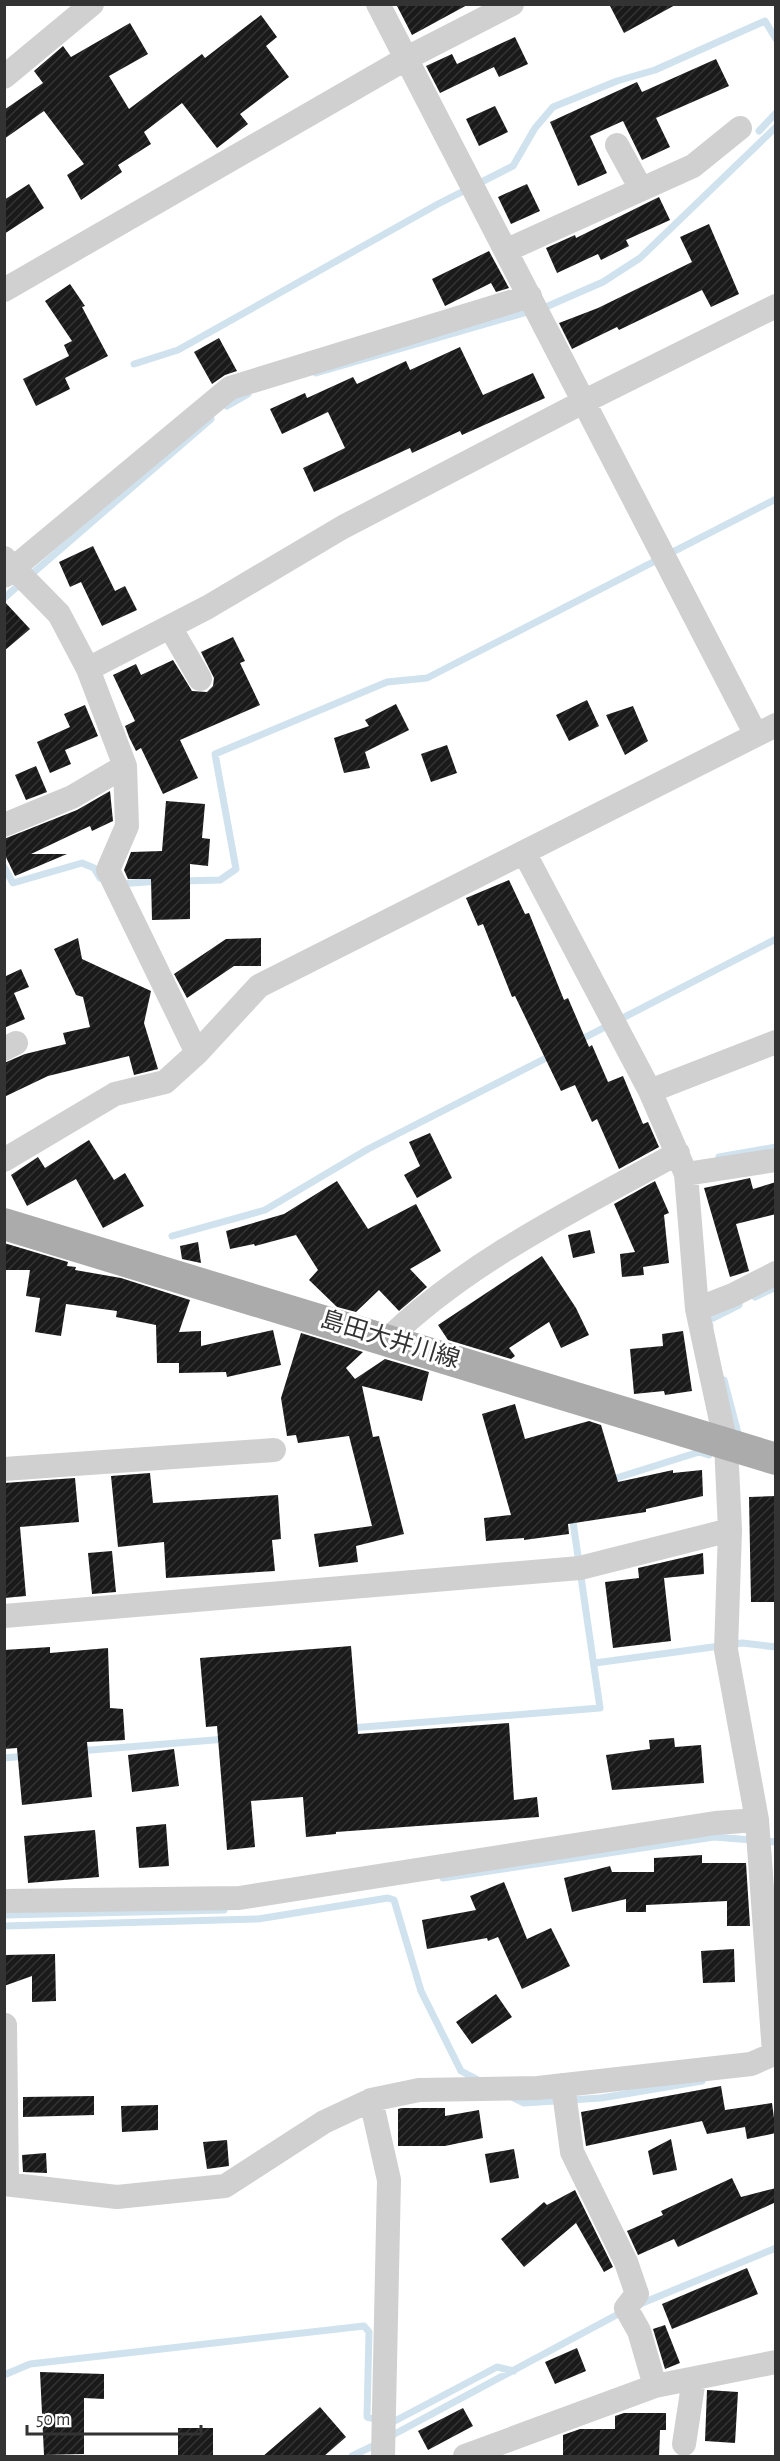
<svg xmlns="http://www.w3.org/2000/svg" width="780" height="2461" viewBox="0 0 780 2461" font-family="'Alegreya Sans','Noto Sans JP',sans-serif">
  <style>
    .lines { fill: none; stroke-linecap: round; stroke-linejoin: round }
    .stream { stroke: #cfe2ee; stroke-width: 7 }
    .building { fill: url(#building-hatch) }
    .minor { stroke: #d0d0d0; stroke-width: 24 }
    .major { stroke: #ababab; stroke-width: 32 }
    .labels { text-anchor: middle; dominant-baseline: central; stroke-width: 6; stroke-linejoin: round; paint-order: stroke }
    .street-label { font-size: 24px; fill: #333; stroke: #fff }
  </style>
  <defs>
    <pattern id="building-hatch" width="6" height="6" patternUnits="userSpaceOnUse" patternTransform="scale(1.5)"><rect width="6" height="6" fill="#1a1a1a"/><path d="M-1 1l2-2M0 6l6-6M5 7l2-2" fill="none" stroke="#333"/></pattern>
  </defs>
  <rect width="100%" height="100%" fill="#fff"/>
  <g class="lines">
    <path class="stream" d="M759 131 776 113
      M134 364 178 350 438 204 513 166 535 128 553 107 617 81 655 70 765 21 776 39
      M316 373 548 306 603 282 640 258 776 127
      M227 406 248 394
      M4 598 211 419
      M4 867 13 883 82 863 94 868 100 878
      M182 881 220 880 236 869 215 754 387 682 427 678 776 499
      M119 884 159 881
      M578 1041 776 939
      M719 1157 776 1147
      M172 1236 265 1210 368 1149 552 1055
      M755 1297 776 1287
      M710 1326 709 1320 739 1305
      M724 1380 738 1433
      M610 1480 699 1452 709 1455
      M595 1663 742 1643 776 1647
      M351 1728 600 1708 572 1515
      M79 1751 226 1739
      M4 1758 26 1756
      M443 1878 714 1837 776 1842
      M4 1915 224 1910
      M4 1926 258 1919 388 1898 394 1900 421 1991 461 2071 480 2081
      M512 2097 524 2103 601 2098 702 2081
      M640 2304 776 2248
      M4 2375 30 2364 364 2326 369 2332 367 2417 391 2423 497 2367 514 2371
      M389 2437 622 2312
      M352 2456 379 2443"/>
  </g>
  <path class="building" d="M396 4H469L412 35Z
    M609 4H677L624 33Z
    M261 15 277 37 266 46 289 77 240 114 248 124 217 148 182 103 144 132 151 144 118 165 122 172 81 200 67 175 84 164 44 111 4 139V110L43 83 34 71 63 46 71 57 130 23 148 54 109 76 129 109 202 54 205 58Z
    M515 37 528 64 499 77 494 67 440 93 426 66 452 54 457 64Z
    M716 59 729 86 656 118 670 147 642 160 623 121 590 136 607 173 578 186 550 122 637 82 642 92Z
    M495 106 508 132 479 146 466 119Z
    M29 184 44 208 4 234V200Z
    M527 184 540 211 511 224 498 197Z
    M659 197 670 220 626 240 629 246 601 260 598 254 557 273 546 248 575 235 576 238Z
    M709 224 739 294 711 307 702 290 619 330 617 327 572 349 559 323 598 308 692 262 680 237Z
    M489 251 509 288 496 292 491 283 445 306 432 279Z
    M70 284 85 306 82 307 108 356 65 378 70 389 36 406 23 379 69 356 64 345 72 341 45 301Z
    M219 338 237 371 225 375 212 384 194 352Z
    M460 347 483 395 533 373 545 398 462 435 460 431 412 453 410 448 314 492 303 468 345 448 328 412 282 434 270 409 305 393 307 398 353 377 357 384 406 361 410 370Z
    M93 546 115 591 125 586 137 610 102 626 81 582 70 587 59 562Z
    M4 601 30 629 4 651Z
    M233 637 245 661 240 663 260 705 180 740 198 778 163 794 141 748 136 751 129 737 125 726 135 721 113 675 136 664 141 675 173 660 192 691 207 692 213 686 214 678 201 652Z
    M587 700 599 726 569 741 556 715Z
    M396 704 409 730 365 752 370 768 344 773 334 738 369 726 365 720Z
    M85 705 98 736 65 750 71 764 50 773 37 742 70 727 64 714Z
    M633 706 648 741 625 755 606 715Z
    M447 745 457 773 431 782 421 754Z
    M36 766 47 792 26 800 15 775Z
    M110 791 113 821 92 831 90 826 31 854H67L15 876 4 853V839L77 810Z
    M166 801 205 804 202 838 210 839 208 866 190 864V919L152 920 151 879H128L124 870 131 852 162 851Z
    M509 880 525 914 529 913 564 1000 568 998 589 1047 592 1045 608 1082 623 1076 643 1124 648 1122 659 1147 619 1169 597 1119 592 1122 575 1085 561 1091 515 996 512 997 483 924 478 926 466 898Z
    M78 938 82 959 151 991 144 1023 158 1069 134 1075 129 1056 48 1076 4 1097V1063L25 1054 66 1044 63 1033 90 1027 83 997 76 995 54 949Z
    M261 938V966H234L187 998 174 974 226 939Z
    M21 969 29 987 14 993 25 1019 4 1028V971L6 976Z
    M430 1133 452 1178 417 1198 404 1175 420 1166 409 1142Z
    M89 1140 114 1180 125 1173 144 1206 103 1228 76 1179 27 1206 11 1175 38 1157 45 1168Z
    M750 1178 753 1189 776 1182V1214L736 1224 749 1271 730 1277 704 1188Z
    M337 1181 368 1229 416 1204 441 1251 410 1269 427 1287 399 1311 379 1290 356 1312 337 1307 309 1280 318 1270 296 1235 255 1246 254 1244 230 1249 226 1231 284 1214Z
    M655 1181 669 1213 664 1215 669 1263 643 1267 644 1275 622 1277 620 1254 635 1252 614 1204Z
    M590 1230 595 1253 573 1258 568 1235Z
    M198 1242 201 1263 182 1259 180 1246Z
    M4 1243 68 1262 67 1266 76 1267 75 1270 121 1278 190 1300 179 1332 201 1331V1346L273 1330 281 1365 227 1377 226 1372 179 1373V1363H157L156 1325 116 1317 117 1311 66 1304 61 1336 35 1332 40 1298 26 1296 30 1270H4Z
    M542 1256 576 1308 589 1335 561 1348 549 1322 509 1348 515 1356 511 1359 448 1340 438 1325Z
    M683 1331 692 1391 665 1395 664 1391 634 1394 630 1349 663 1346 662 1334Z
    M301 1333 363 1352 346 1368 355 1379 385 1359 429 1372 422 1401 362 1386 373 1437 379 1436 404 1534 356 1546 358 1562 319 1567 314 1534 372 1526 349 1436 298 1443 296 1435 287 1436 281 1398Z
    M515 1404 525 1439 589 1421 601 1425 618 1482 673 1470V1473L702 1470 703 1496 646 1509V1512L568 1524 569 1534 524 1540V1538L486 1541 484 1518 511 1515 482 1414Z
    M150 1473 153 1503 278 1495 281 1539 272 1540 275 1571 166 1578 164 1542 118 1547 111 1476Z
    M75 1478 79 1522 20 1527 26 1596 4 1598V1483Z
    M776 1496V1602H751L749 1497Z
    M112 1551 116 1592 92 1594 88 1553Z
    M703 1553 704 1574 664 1578 671 1641 613 1648 605 1582 639 1578 638 1568Z
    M351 1646 358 1734 509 1723 514 1800 537 1797 539 1817 336 1832V1834L306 1837 303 1797 251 1801 255 1847 227 1850 217 1726 206 1727 200 1658Z
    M50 1647V1653L108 1648 110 1708 123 1709 125 1740 87 1742 92 1797 22 1805 17 1748 4 1749V1650Z
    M674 1738 675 1747 701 1745 704 1783 612 1790 606 1755 650 1749 649 1740Z
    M174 1749 179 1786 132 1792 128 1755Z
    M166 1824 169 1866 139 1868 136 1827Z
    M95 1830 99 1877 28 1883 24 1836Z
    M702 1855V1863H746L750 1926H727V1901L646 1905V1912H626V1899L572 1912 564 1878 610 1866 612 1872H654V1858Z
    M504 1882 527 1939 551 1928 570 1966 522 1989 498 1937 488 1941 487 1938 427 1949 422 1920 476 1910 470 1896Z
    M734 1949 735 1982 703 1983 701 1951Z
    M55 1954 56 2001 32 2002V1976L4 1986V1955Z
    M496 1994 512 2017 472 2044 456 2022Z
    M721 2086 725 2110 772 2103 776 2133 747 2139 745 2127 707 2134 702 2121 586 2146 581 2112Z
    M94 2096V2115L23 2117V2097Z
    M158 2105V2130L122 2132 121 2106Z
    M402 2108H445V2116L479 2110 483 2138 445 2146H398V2109Z
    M671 2139 677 2170 653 2175 648 2151Z
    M227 2140 229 2166 207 2169 203 2142Z
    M514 2149 519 2178 490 2183 485 2154Z
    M46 2153 47 2173 23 2172 22 2155Z
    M732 2178 741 2197 776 2188V2202L678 2247 674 2239 638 2255 627 2231 663 2215 661 2211Z
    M575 2190 613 2267 604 2272 576 2223 524 2267 501 2239 544 2202 547 2205Z
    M747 2268 758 2294 672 2329 662 2304Z
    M665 2325 680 2363 665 2369 653 2329Z
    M577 2348 586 2371 555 2384 545 2362Z
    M40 2372 104 2374V2399L84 2398V2454L44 2455Z
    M707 2390 738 2392 735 2443 705 2441Z
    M320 2407 346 2437 323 2457H262Z
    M463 2408 473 2426 428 2450 418 2431Z
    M624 2413H666V2430H660L659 2457H563V2435L580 2429H615V2416Z
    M178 2428H213V2455H178Z"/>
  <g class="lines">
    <path class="minor" d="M378 4 756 735
      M4 77 92 4
      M617 145 641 189
      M507 250 693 166 740 128
      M4 290 407 58 512 4
      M4 558 59 614 88 669 125 766 127 826 108 870 197 1053
      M4 576 230 388 530 296
      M170 627 200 679
      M88 669 208 607 343 527 585 401 776 306
      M4 825 72 797 125 766
      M525 854 650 1091 686 1174 697 1309 726 1444 730 1530 726 1650 757 1820 774 2053
      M4 1049 16 1043
      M650 1091 776 1042
      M4 1160 115 1094 165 1082 197 1053 259 986 776 725
      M686 1174 776 1160
      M697 1309 733 1295 776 1273
      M388 1339C471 1259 578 1208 678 1153
      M4 1469 274 1450
      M4 1616 580 1568 730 1530
      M4 1901 239 1898 715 1823 757 1820
      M5 2025 7 2184
      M563 2085 572 2152 626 2262 637 2294 626 2308 639 2331 655 2386
      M371 2100 389 2180 383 2456
      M4 2184 117 2197 225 2186 324 2122 371 2100 419 2090 538 2088 751 2064 776 2053
      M684 2444 694 2379
      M465 2456 655 2386 776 2362"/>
    <path class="major" d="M4 1224 776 1459"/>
  </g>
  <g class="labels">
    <g class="street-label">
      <text transform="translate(390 1340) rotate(17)">島田大井川線</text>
    </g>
  </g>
  <rect width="780" height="2461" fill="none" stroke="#333333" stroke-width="12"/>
  <path d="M27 2425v9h174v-9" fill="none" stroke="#333333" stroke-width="3"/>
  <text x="36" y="2425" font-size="18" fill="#333333" stroke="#ffffff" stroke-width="4.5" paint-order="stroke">50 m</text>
</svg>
